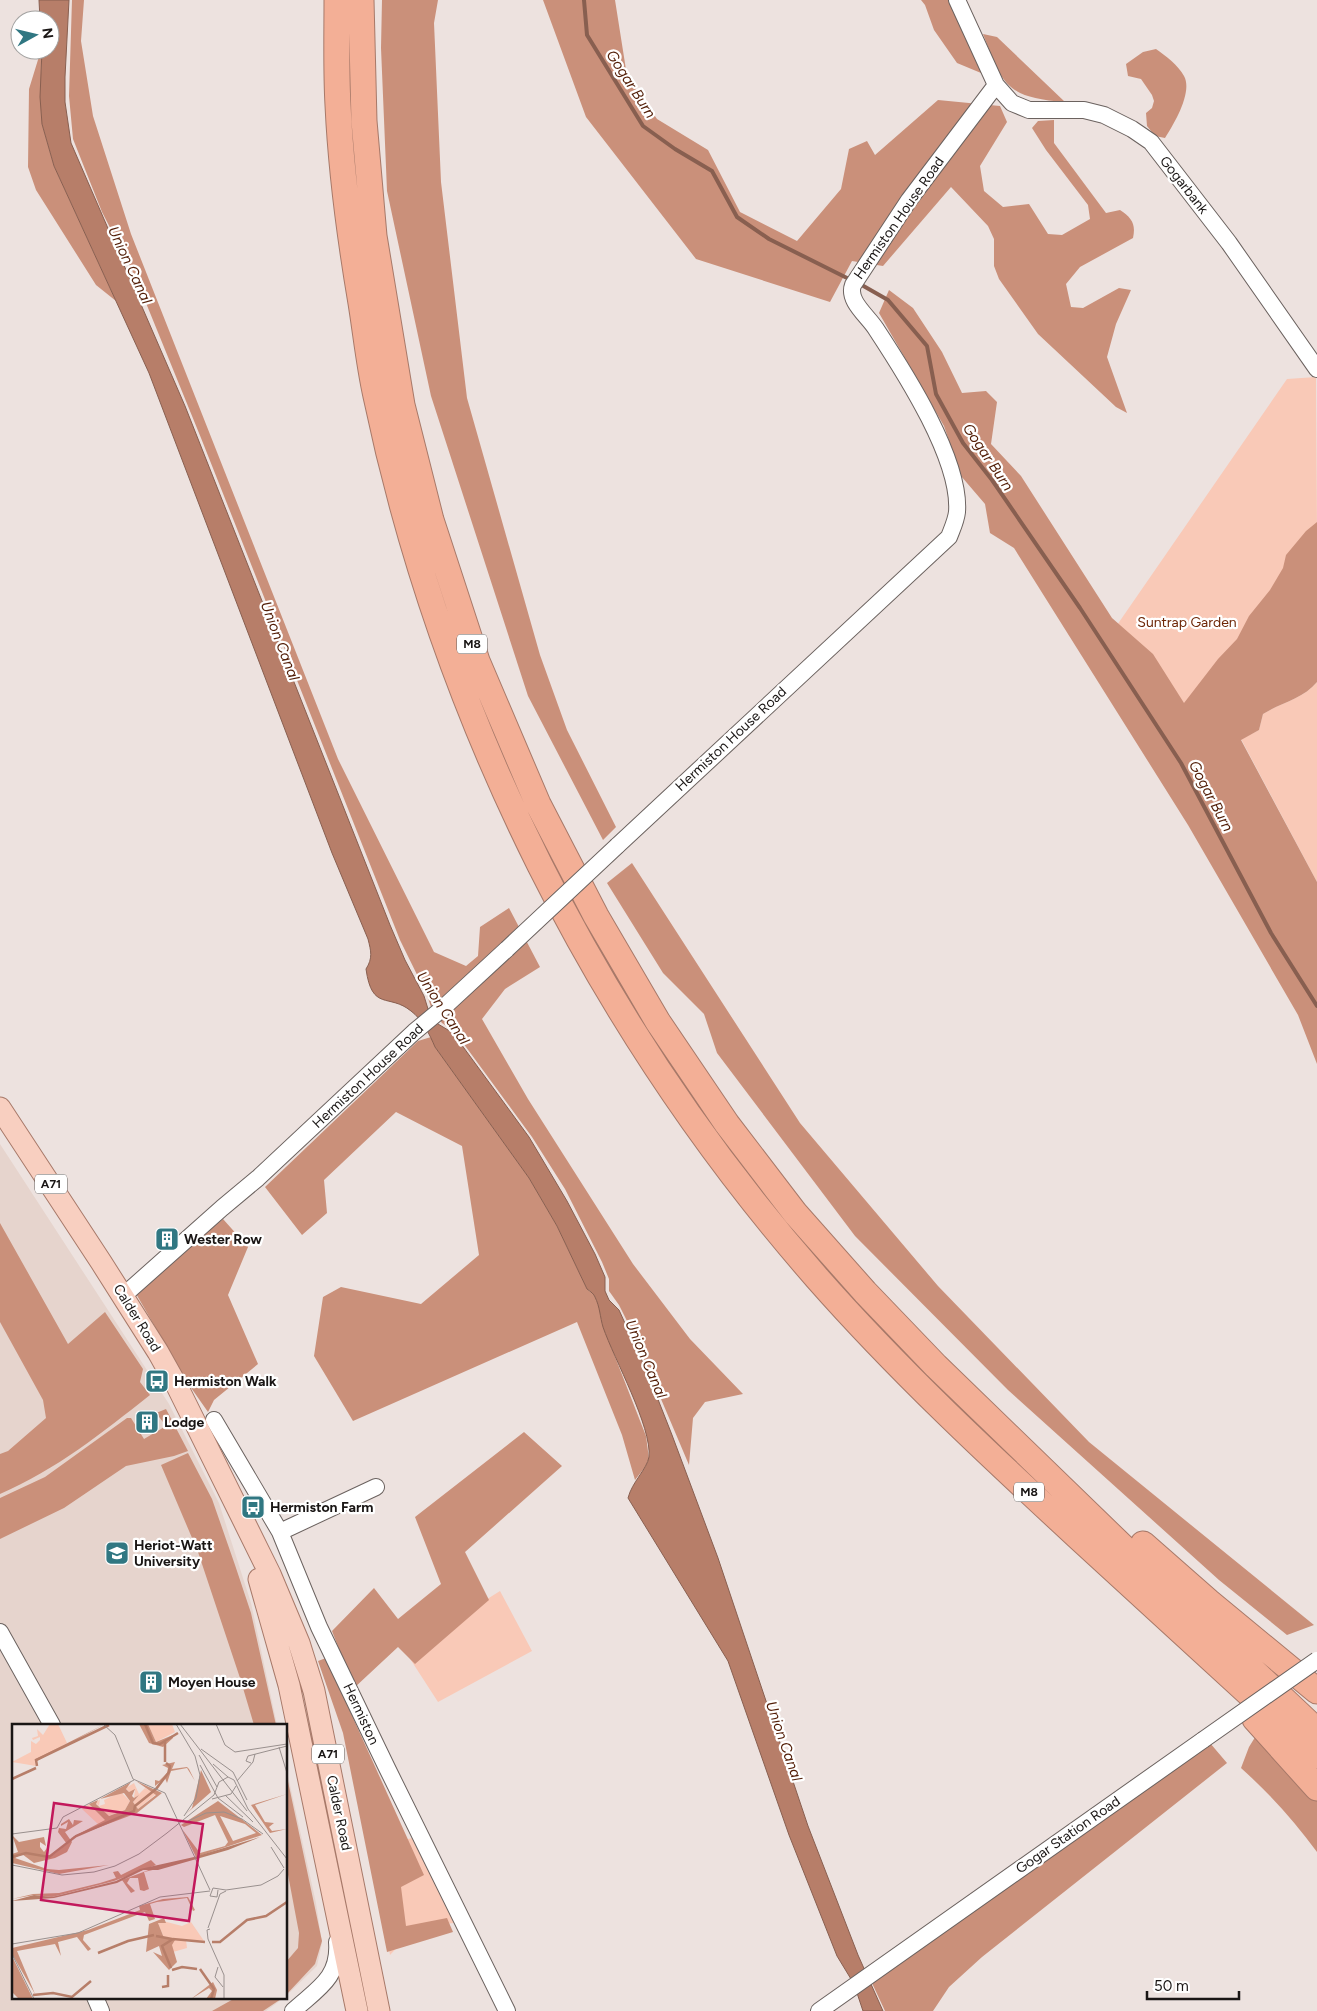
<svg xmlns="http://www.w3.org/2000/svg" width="1317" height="2011" viewBox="0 0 1317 2011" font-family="Figtree,sans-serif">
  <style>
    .built { fill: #e6d4cd }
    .green { fill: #f9c9b7 }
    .forest { fill: #ca907a }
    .water { fill: #b77e69; stroke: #885f50 }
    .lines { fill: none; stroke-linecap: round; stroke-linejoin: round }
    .stream { stroke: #885f50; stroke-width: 4 }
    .minor-casing { stroke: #6b625f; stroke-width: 18 }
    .major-casing { stroke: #a77969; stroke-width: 23 }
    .highway-casing { stroke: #a77969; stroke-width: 27 }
    .minor { stroke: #fff; stroke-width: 16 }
    .major { stroke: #f8cfc0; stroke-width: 21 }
    .highway { stroke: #f3af96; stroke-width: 25 }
    .minor-bridge-casing { stroke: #6b625f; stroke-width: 18; stroke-linecap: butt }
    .minor-bridge { stroke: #fff; stroke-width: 16 }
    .labels { text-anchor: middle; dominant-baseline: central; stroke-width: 4.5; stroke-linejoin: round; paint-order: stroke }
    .shield { fill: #fff; stroke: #5f5c5b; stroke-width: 1 }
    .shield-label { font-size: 12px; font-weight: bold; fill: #1a1615 }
    .street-label { font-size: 14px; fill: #1a1615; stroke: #fff }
    .park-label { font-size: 14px; fill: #6e2707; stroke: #fff }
    .poi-label { font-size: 14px; font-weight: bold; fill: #1a1615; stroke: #fff; text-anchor: start }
    .water-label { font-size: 15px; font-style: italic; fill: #521d06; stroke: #fff }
    .inset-river { fill: none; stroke: #b77e69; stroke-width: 2.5 }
    .inset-road { fill: none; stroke: #99908e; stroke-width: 1 }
    .view { fill: #c2185b; fill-opacity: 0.15; stroke: #c2185b; stroke-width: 2.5 }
    .inset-edge { fill: none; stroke: #1a1615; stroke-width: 2.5 }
  </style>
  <rect width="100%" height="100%" fill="#ede2df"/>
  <path class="built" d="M0 1144 169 1404 219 1503 251 1603 277 1725H14V1997H285L266 2011H0Z
    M286 1767 316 1903 322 1943 317 1966 286 1996Z"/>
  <path class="green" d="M1316 377 1317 534 1186 724 1115 628 1287 379Z
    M1317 682V882L1241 739 1259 730 1263 714C1282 702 1303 699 1317 682Z
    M500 1591 532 1651 438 1702 405 1651Z
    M412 1838 454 1923 444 1924 406 1938 390 1955 370 1849Z"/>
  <path class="forest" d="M72 0H84L81 41 93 116 131 234 338 759 434 952 466 966 478 956 480 927 509 908 540 967 505 989 482 1019 528 1099 633 1264 690 1339 743 1394 705 1402 693 1418 689 1465 633 1333 619 1305 609 1291V1279L602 1262 565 1189 532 1137 455 1032 442 1023 432 1010 427 995 400 940 201 438 135 276 102 212 73 139 69 96Z
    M382 0H438L434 23 441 182 467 398 540 655 567 730 616 827 603 840 528 696 431 396 387 191 381 48Z
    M543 0H615L627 76 657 119 708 150 740 212 797 241 841 189 849 149 867 141 875 155 938 100 1000 106 1007 122 980 166 984 191 1003 207 1029 204 1048 234 1062 235 1090 219 1088 205 1046 150 1032 128 1038 121 1054 120V143L1106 213 1120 210C1132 218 1136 224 1133 238L1080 267 1066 284 1071 307 1083 308 1119 288 1131 290 1116 324 1107 357 1127 413 1116 407 1038 334 999 279 994 266V239L988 226 951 187 883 266 852 261 830 302 696 259 586 117Z
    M921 0H950L981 64V73L957 63 934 30 925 5Z
    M983 34 997 37 1065 102C1006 97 1003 86 983 34Z
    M1156 49C1166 56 1178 65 1184 76 1193 92 1174 124 1165 138L1155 136 1147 126 1146 113 1152 108 1154 101 1152 95 1141 79 1128 76 1126 64 1143 52Z
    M41 50 42 124 54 166 116 301 96 285 36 190 28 167 29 89Z
    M889 290 913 308 942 352 962 393 986 391 997 402 991 444 1021 476 1112 618 1153 654 1184 703 1218 659 1237 639 1249 616 1270 590 1283 568 1286 555 1306 531 1317 522V682C1303 699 1282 702 1263 714L1259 730 1241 740 1317 882V1064L1298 1015 1188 825 1014 548 990 533 985 504 961 476 944 426 879 313Z
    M632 863 800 1123 938 1286 1089 1442 1314 1625 1287 1635 1219 1580 1008 1390 855 1236 717 1053 704 1014 663 973 607 883Z
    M431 1037 435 1047 529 1178 557 1226 587 1289 594 1295 599 1305 603 1326 646 1436 649 1459 645 1467 635 1480 622 1435 577 1322 353 1421 314 1356 323 1297 341 1287 421 1304 479 1255 462 1146 396 1112 324 1180 327 1213 302 1235 265 1187 418 1041Z
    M223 1219 248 1247 228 1295 258 1364 214 1400 208 1412 187 1382 135 1292Z
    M0 1223 68 1344 105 1312 143 1369 140 1382 150 1395C103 1432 56 1470 0 1494V1454L8 1451 46 1418 43 1400 0 1322Z
    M166 1409 188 1451 174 1456 126 1466 64 1508 0 1539V1498L45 1477 127 1418H131L144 1439 166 1426 156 1413Z
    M524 1432 562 1466 465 1552 489 1600 415 1664 398 1647 354 1688 332 1631 374 1588 398 1619 441 1584 415 1517Z
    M188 1453 212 1499 235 1565 251 1613 276 1725H254L240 1678 198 1552 161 1465Z
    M326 1658 424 1875 401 1887 406 1926 447 1918 453 1932 387 1952 343 1733 318 1661Z
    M1262 1726 1317 1788V1852C1294 1821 1270 1794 1241 1768L1249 1747Z
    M1210 1743 1227 1763 982 1957 949 1987 933 2011H885L872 1983Z
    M286 1772 322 1941 315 1964 286 1995V1962L298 1948 299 1933 286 1864Z
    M237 1997H284L263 2011H212Z"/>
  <path class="water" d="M39 0H69L65 77V102L71 143 185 406 390 925 405 960 424 996 428 1009 438 1024 453 1033 529 1137 567 1201 595 1254 605 1277V1291L609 1300 619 1310 648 1374 672 1435 718 1558 808 1826 858 1955 883 2011H863L854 1984 837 1956 789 1835 728 1661 628 1498C632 1482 647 1469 649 1457 652 1427 614 1359 603 1327 600 1317 600 1307 595 1297 594 1294 591 1292 587 1289L557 1226 529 1178 435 1047C430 1035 422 1019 411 1011 389 993 372 1012 366 969 373 958 371 951 368 939L332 853 149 373 54 166 42 124 40 97 42 50H50V20H40Z"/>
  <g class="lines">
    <path class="stream" d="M584 0 587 35 643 126 675 149 712 171 737 217 769 239 851 280
      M860 284 888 300 927 346 936 394 963 443 992 480 1080 608 1181 763 1271 933 1317 1006"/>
    <g class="minor-casing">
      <path id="minor" d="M957 0 996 85 1012 103 1029 110H1084L1104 115 1132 129 1151 142 1229 243 1317 369
        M617 846 949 537C952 529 956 521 957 512 961 460 905 373 876 329 868 316 847 301 853 285L909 200 996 85
        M123 1296 222 1208 258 1178 414 1032 443 1008 507 949
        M214 1420 280 1532 319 1627 387 1768 507 2011
        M280 1532 376 1487
        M0 1632 52 1725
        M95 1997 101 2011
        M293 2011C317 1989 340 1978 337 1942
        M819 2011 1203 1740"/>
    </g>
    <g class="major-casing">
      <path id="major" d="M0 1108 101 1262 158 1352 177 1386 270 1574 299 1643 314 1691 379 2011
        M259 1579 289 1685 357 2011"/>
    </g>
    <g class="highway-casing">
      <path id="highway" d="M337 0C337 35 336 70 338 105 341 171 350 238 361 303 366 334 369 365 376 396 444 721 598 1028 817 1278 898 1370 987 1453 1077 1536 1157 1609 1237 1683 1317 1756
        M361 0 364 121 374 236 402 405 431 520 477 661 538 804 596 916 658 1022 727 1124 795 1213 865 1292 936 1366 1128 1552 1317 1731
        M1143 1544 1209 1602 1317 1691
        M1255 1719 1317 1788"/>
    </g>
    <use href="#minor" class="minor"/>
    <use href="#major" class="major"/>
    <use href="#highway" class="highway"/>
    <g class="minor-bridge-casing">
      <path id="minor-bridge" d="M507 949 617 846
        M1203 1740 1317 1660"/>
    </g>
    <use href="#minor-bridge" class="minor-bridge"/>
  </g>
  <defs>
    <g id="building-square" transform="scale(1.25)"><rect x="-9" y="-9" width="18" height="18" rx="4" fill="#307782" stroke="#fff"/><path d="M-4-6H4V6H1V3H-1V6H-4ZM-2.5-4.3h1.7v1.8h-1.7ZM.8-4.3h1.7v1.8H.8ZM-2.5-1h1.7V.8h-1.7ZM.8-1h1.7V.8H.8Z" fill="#fff"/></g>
    <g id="bus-square" transform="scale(1.25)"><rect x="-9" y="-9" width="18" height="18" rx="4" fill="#307782" stroke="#fff"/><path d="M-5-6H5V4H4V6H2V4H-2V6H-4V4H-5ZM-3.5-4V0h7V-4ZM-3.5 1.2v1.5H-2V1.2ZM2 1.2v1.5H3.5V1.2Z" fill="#fff"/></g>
    <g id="university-square" transform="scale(1.25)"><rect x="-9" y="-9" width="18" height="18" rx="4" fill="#307782" stroke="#fff"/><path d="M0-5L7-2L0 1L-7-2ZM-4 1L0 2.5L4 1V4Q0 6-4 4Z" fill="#fff"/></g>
  </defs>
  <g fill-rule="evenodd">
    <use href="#building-square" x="167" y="1239"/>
    <use href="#bus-square" x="157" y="1381"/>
    <use href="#building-square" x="147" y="1422"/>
    <use href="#bus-square" x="253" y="1507"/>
    <use href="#university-square" x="117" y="1553"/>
    <use href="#building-square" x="151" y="1682"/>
  </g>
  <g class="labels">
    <g class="shield">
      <rect x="457" y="634.5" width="30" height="19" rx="4"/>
      <rect x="35" y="1174.5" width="32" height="19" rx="4"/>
      <rect x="1014" y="1482.5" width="30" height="19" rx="4"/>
      <rect x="312" y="1744.5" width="32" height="19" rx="4"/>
    </g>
    <g class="shield-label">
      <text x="472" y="644">M8</text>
      <text x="51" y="1184">A71</text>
      <text x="1029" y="1492">M8</text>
      <text x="328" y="1754">A71</text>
    </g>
    <g class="street-label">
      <text transform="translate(1184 185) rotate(52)">Gogarbank</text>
      <text transform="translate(899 218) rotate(-55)">Hermiston House Road</text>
      <text transform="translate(731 739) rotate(-43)">Hermiston House Road</text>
      <text transform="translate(368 1076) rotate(-43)">Hermiston House Road</text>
      <text transform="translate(137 1318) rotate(58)">Calder Road</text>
      <text transform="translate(361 1714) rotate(65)">Hermiston</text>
      <text transform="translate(339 1813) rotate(78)">Calder Road</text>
      <text transform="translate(1068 1835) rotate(-35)">Gogar Station Road</text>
    </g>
    <g class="park-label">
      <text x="1187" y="622">Suntrap Garden</text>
    </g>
    <g class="poi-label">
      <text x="184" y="1239">Wester Row</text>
      <text x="174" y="1381">Hermiston Walk</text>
      <text x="164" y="1422">Lodge</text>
      <text x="270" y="1507">Hermiston Farm</text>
      <text x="134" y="1545">Heriot-Watt<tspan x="134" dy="16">University</tspan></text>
      <text x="168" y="1682">Moyen House</text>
    </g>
    <g class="water-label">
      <text transform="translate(631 84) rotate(57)">Gogar Burn</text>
      <text transform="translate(130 265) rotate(65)">Union Canal</text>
      <text transform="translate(988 457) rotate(56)">Gogar Burn</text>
      <text transform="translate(280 641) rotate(69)">Union Canal</text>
      <text transform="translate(1211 796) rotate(62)">Gogar Burn</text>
      <text transform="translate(443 1008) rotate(57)">Union Canal</text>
      <text transform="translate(646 1359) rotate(67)">Union Canal</text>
      <text transform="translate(784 1741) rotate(71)">Union Canal</text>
    </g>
  </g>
  <g transform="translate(12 1724)">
    <rect width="275" height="275" fill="#ede2df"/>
    <path d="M38 0H46L55 19 23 37 24 42 0 38 19 28V17L24 20 28 16V13L21 16 20 14 26 12 25 5 31 11ZM136 0H160L163 8 144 18ZM122 59 127 70 133 64 144 70 126 85 121 78 127 71 122 74 123 66 117 68 114 64ZM109 68 118 77 113 86 96 92 84 79 88 75 87 82 93 80 92 76ZM77 80 94 96 87 101 70 85ZM151 197 170 202 179 198 192 217 174 216 175 224 161 228 158 214H152L146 199Z" fill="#f9c9b7"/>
    <path d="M127 0H136L144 18 161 11V14L151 23 137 19ZM91 1 25 37 24 42V35ZM163 38 160 45 175 43 177 45 183 57 175 44 159 47 155 59 153 54 143 62V56L147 57 155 49 156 44 150 41ZM189 46 199 68 174 90 180 84ZM124 57 150 69 125 89 59 114 93 96 77 80 86 76 84 80 97 92 113 86 118 77 112 69 88 75 119 58 114 65 117 68 123 65 120 72 122 74 127 71 121 78 126 85 144 71ZM275 70 243 81 253 98 262 99 257 103 260 107 275 105 258 109 239 81ZM206 77 250 111 184 133 170 105 188 129 213 122 216 118 203 91 172 103 169 101ZM208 92 233 100 244 109 221 117ZM57 95 61 101 62 96 71 97 53 108 60 118 55 128 43 134 22 139 10 130 3 134 35 145 47 146 97 141 47 150 0 139V130L6 128 0 111 7 118 32 113 34 122 28 118V123L32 128 35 124 34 131H41L55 120 46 108 47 104 54 105 56 98 49 102V100ZM139 136 144 141 102 157 40 173 22 171 0 175 21 170 47 169 88 159 104 154 101 148 106 147 109 151ZM142 144 145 145 132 148 137 165 132 167 128 166 126 154H118L115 159 123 167 119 169 110 156ZM176 173 183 186 181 187 175 174 145 178 138 180 143 195 137 197 133 188 72 211 71 216 79 225 76 227 65 213 46 218 49 232 43 220 5 227 23 270 0 230V224L76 206 128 186 127 182 151 175ZM152 194 154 199H146L152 214 163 216 160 221 165 238 157 246 141 228 150 232 147 222 134 228 137 200ZM0 232 21 275H7L0 268ZM201 258 205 266 203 275H194L200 267 197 264 179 275Z" fill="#ca907a" fill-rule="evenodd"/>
    <path d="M248 113 216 126 146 146H131L105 159 42 174 0 177 22 171 40 173 104 157 128 145 182 133Z" fill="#b77e69"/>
    <path class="inset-river" d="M133 0 141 19 148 20 166 9M153 38V18M25 42 24 36 97 1M0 55 24 44M0 133 14 129 37 133 64 112 122 87 123 82 144 65 157 48 158 42 154 39M144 212 160 215M200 218H208L235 196 254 192 275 178M86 229 116 217 142 211M159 244 150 222 161 215 193 218M188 245 202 265 199 275M160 246 170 243 185 245M150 263 156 262V251M21 271 41 269 60 273 79 257"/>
    <path class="inset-road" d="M91 0 103 11 121 55 153 69 198 166M164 0 183 32 188 51 184 74 172 92M168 0 235 87M204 0 213 21 223 28 275 20M267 23 275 49M189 25 221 48 235 76M187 31 205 63M239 39 234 37 236 32 275 22M201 40 216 53M188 41 206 74 231 93M225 57 241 38 243 30M213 71 241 98M200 75 219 70 224 62M174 98 194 89 212 88 230 95 251 110M0 110 45 104 51 93 122 56M259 123 272 144M0 141 50 151 82 148 103 142 127 130 155 109 202 71 207 58 216 53 222 56 236 85 275 135M206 166 205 173 198 172 201 164 214 166 249 161 266 152 272 145M196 204 208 170 214 167M198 205 195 206 196 215 212 251V275M0 220 66 209 148 173 198 167M0 230 22 275M206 243 203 253 211 263"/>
    <path class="view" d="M42 79 191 100 177 197 29 176Z"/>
    <rect width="275" height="275" class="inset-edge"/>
  </g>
  <g transform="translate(35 35) rotate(82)"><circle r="24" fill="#ffffff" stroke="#a3a2a1"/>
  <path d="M0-4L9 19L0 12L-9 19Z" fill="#307782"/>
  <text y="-8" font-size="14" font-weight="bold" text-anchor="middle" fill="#1a1615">N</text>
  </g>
  <path d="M1147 1991v8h92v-8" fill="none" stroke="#1a1615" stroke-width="2.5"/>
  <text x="1154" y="1991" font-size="15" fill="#1a1615" stroke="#ffffff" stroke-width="4" paint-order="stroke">50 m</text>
</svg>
